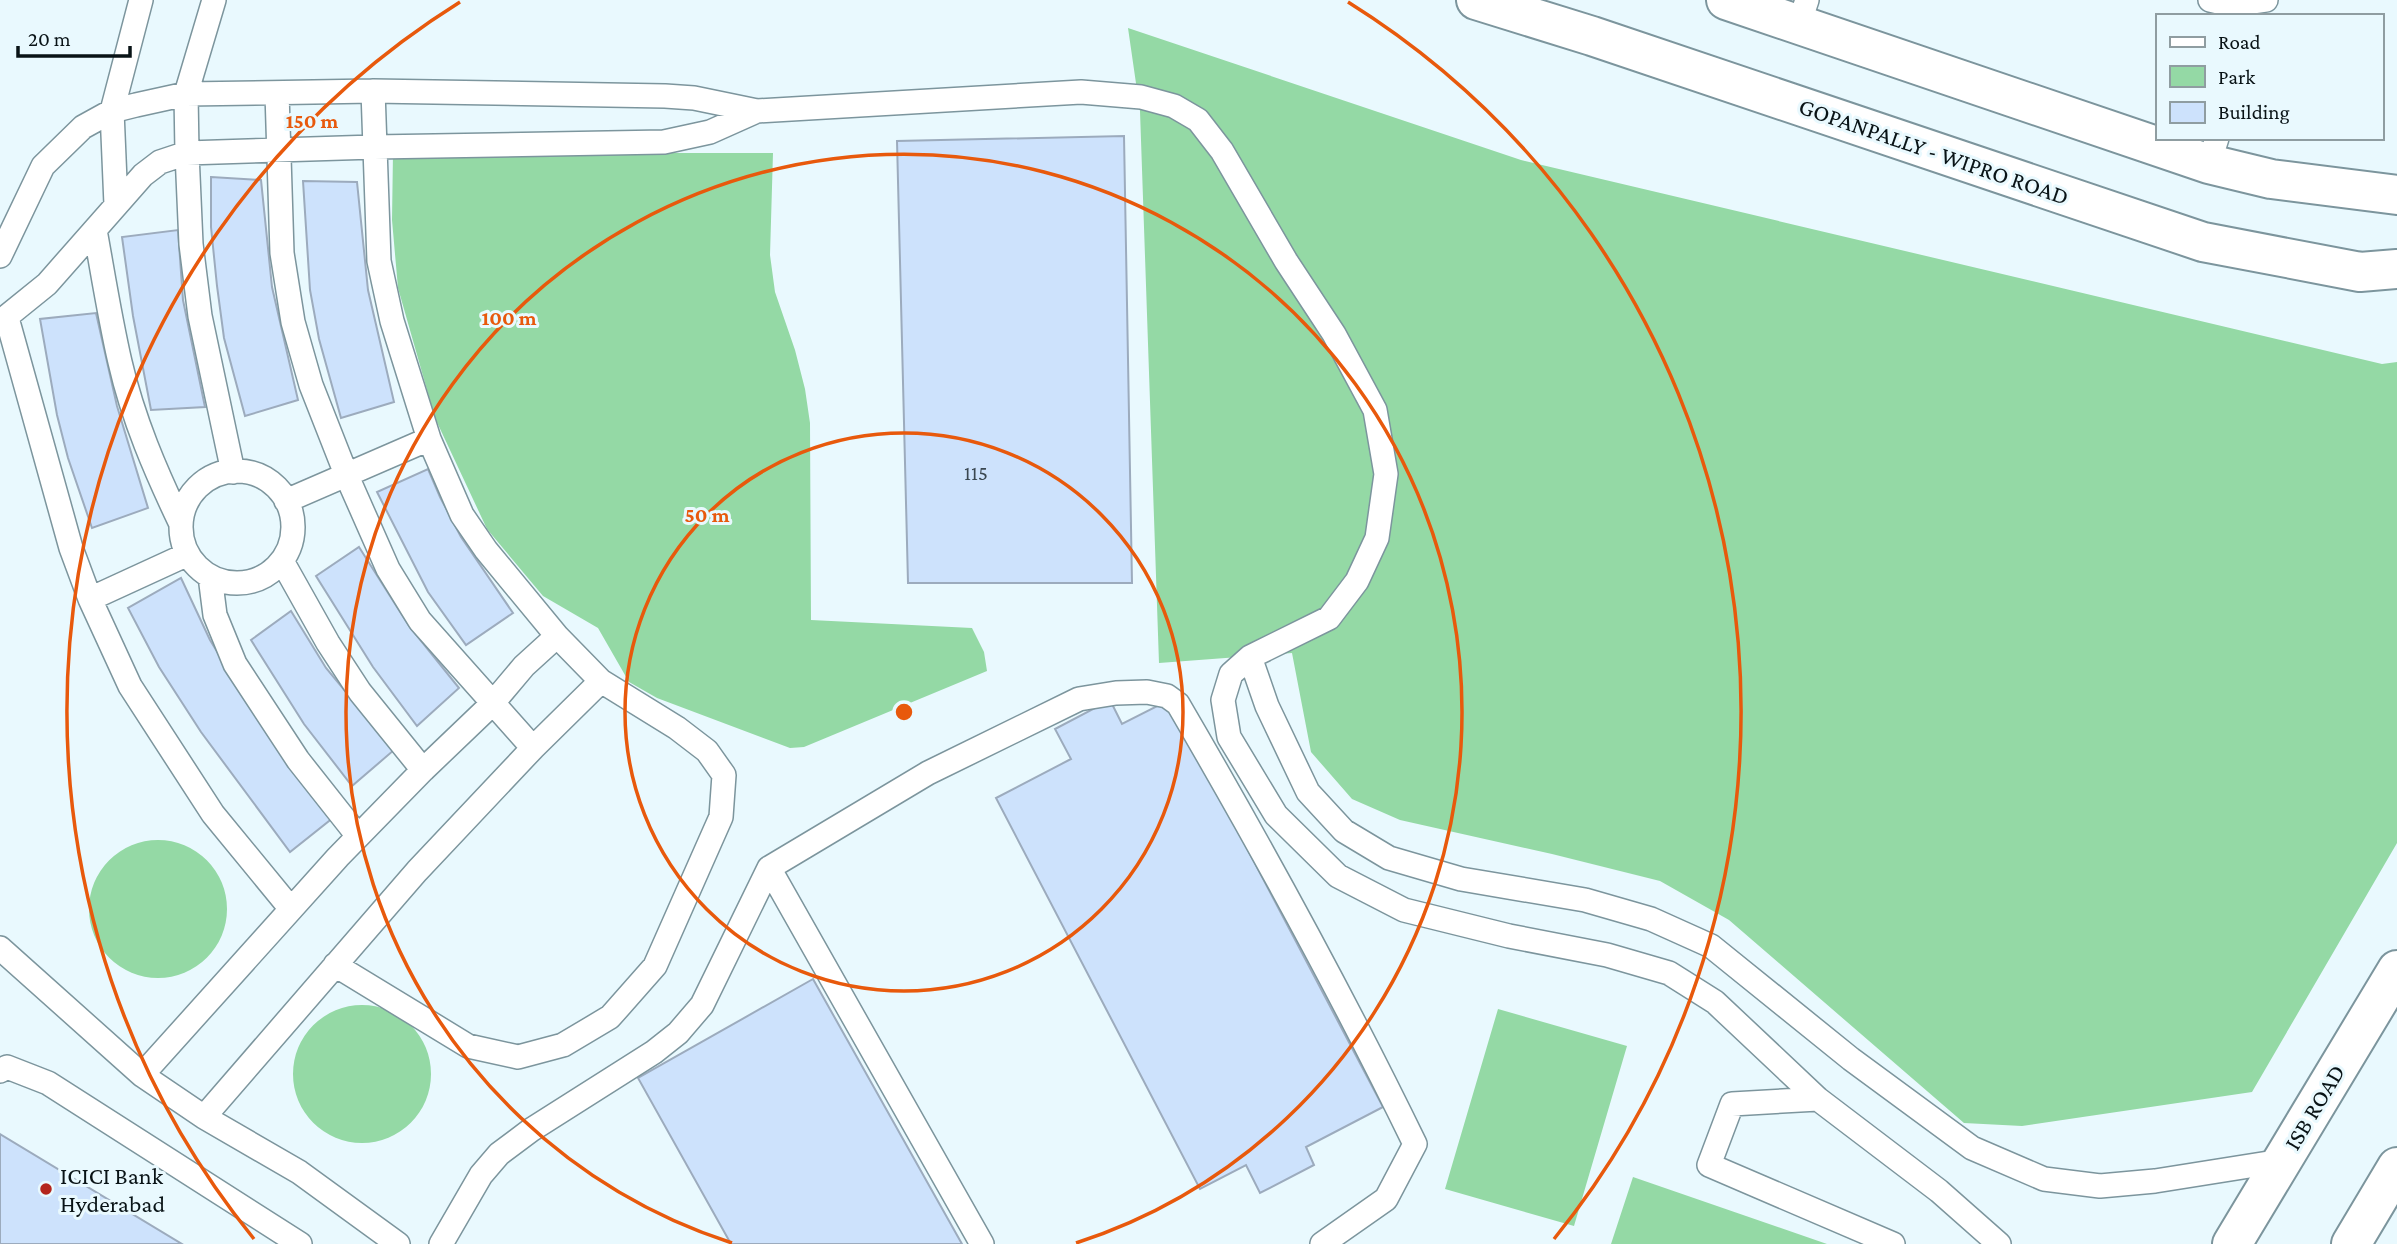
<svg xmlns="http://www.w3.org/2000/svg" width="2397" height="1244" viewBox="0 0 2397 1244" font-family="'Crimson Pro',serif">
  <style>
    .green { fill: #94d9a5 }
    .building { fill: #cde2fc; stroke: #9cabbd; stroke-width: 2 }
    .lines { fill: none; stroke-linecap: round; stroke-linejoin: round }
    .lane-casing { stroke: #7c959d; stroke-width: 26 }
    .secondary-casing { stroke: #7c959d; stroke-width: 42 }
    .lane { stroke: #fff; stroke-width: 23 }
    .secondary { stroke: #fff; stroke-width: 38 }
    .ring { fill: none; stroke: #e8590c; stroke-width: 3.5 }
    .poi-dot { fill: #b4251d; stroke: #e9f9fe; stroke-width: 2.5 }
    .labels { text-anchor: middle; dominant-baseline: central; stroke-width: 6; stroke-linejoin: round; paint-order: stroke }
    .number-label { font-size: 21px; fill: #3a4750 }
    .street-label { font-size: 24px; fill: #091316; stroke: #e9f9fe }
    .poi-label { font-size: 24px; fill: #091316; stroke: #e9f9fe; text-anchor: start }
    .centre { fill: #e8590c; stroke: #e9f9fe; stroke-width: 3.5 }
    .ring-label { font-size: 21px; text-anchor: middle; font-weight: bold; fill: #e8590c; stroke: #e9f9fe; stroke-width: 6; stroke-linejoin: round; paint-order: stroke }
  </style>
  <rect width="100%" height="100%" fill="#e9f9fe"/>
  <path class="green" d="M1128 28 1521 160 2382 364 2397 362V843L2252 1092 2022 1126 1964 1123 1729 920 1660 881 1552 854 1400 820 1352 799 1311 752 1292 653 1159 663 1140 111Z
    M393 153H773L770 255 775 292 795 350 805 389 810 423 811 620 972 628 984 652 987 671 804 747 790 748 657 698 629 682 598 628 543 596 487 529 435 418 398 288 392 220Z
    M89 909a69 69 0 1 1 138 0a69 69 0 1 1-138 0Z
    M293 1074a69 69 0 1 1 138 0a69 69 0 1 1-138 0Z
    M1498 1009 1627 1046 1574 1226 1445 1189Z
    M1633 1177 1827 1244H1611Z"/>
  <path class="building" d="M1124 136 1132 583H908L897 141Z
    M211 177 261 180 272 287 298 400 245 416 224 338 217 286 211 227Z
    M303 181 357 182 368 290 394 402 341 418 319 339 310 290Z
    M178 230 183 300 205 407 151 410 133 316 122 237Z
    M96 313 117 406 148 508 92 528 68 458 57 415 40 319Z
    M428 469 440 497 461 537 513 613 466 645 428 592 377 492Z
    M359 547 409 626 459 688 417 726 373 667 316 576Z
    M181 578 210 640 245 697 334 817 290 852 201 732 159 667 128 608Z
    M291 611 326 668 394 750 352 786 304 724 251 640Z
    M1110 700 1122 724 1169 700 1383 1107 1306 1147 1314 1165 1260 1193 1246 1165 1200 1189 996 798 1071 759 1055 729Z
    M813 979 962 1244H731L638 1078Z
    M0 1134 182 1244H0Z"/>
  <g class="lines">
    <g class="lane-casing">
      <path id="lane" d="M214 0 186 94 187 153 191 244 200 316 233 472
        M2210 0 2231 5 2266 0
        M1799 24 1807 0
        M277 93 282 253 293 322 311 385 346 474 388 569 420 621 533 748
        M2209 164 2217 138
        M116 205 112 111 141 0
        M95 230C103 274 110 319 120 362 133 419 156 472 181 524
        M0 256 43 166 83 127 112 111 136 105 186 94 373 91 665 96 694 98 757 111 1081 92 1141 97 1174 106 1198 120 1222 151 1286 261 1334 334 1375 410 1386 474 1377 538 1357 581 1329 618 1250 657 1231 674 1223 700 1229 737 1276 815 1338 876 1404 910 1509 936 1607 955 1669 973 1715 1002 1818 1099 1939 1191 1999 1244
        M7 318 71 548 90 599 130 686 213 814 291 909
        M0 322 47 284 143 175 160 162 187 153 374 147 664 142 710 132 757 111
        M181 527a56 56 0 1 1 112 0a56 56 0 1 1-112 0Z
        M286 501 429 439
        M282 561 328 643 360 692 423 770
        M210 576 215 615 235 664 298 760 358 836
        M90 599 188 554
        M1250 657 1267 706 1308 792 1344 831 1389 858 1461 879 1585 900 1651 919 1711 946 1851 1059 1972 1148 2044 1179 2100 1186 2155 1181 2281 1161
        M0 948 142 1075 204 1117 299 1172 398 1244
        M335 965 468 1046 518 1057 563 1045 610 1017 655 966 721 817 724 775 707 751 677 728 601 681 557 636 486 550 462 515 429 439 392 321 379 261 373 91
        M0 1071 7 1067 48 1083 300 1244
        M142 1075 338 857 423 770 492 704 524 666 557 636
        M1818 1099 1732 1104 1709 1165 1893 1244
        M204 1117 417 871 533 748 601 681
        M441 1244 481 1175 499 1154 531 1130 654 1052 678 1033 702 1005 769 868
        M982 1244 769 868 928 773 1079 699 1116 693 1147 692 1167 696 1178 704C1262 848 1342 994 1415 1144L1386 1199 1322 1244"/>
    </g>
    <g class="secondary-casing">
      <path id="secondary" d="M1476 0 1592 36 2203 242 2360 272 2397 269
        M1726 0 2209 164 2271 179 2397 195
        M2232 1244 2397 970
        M2351 1244 2397 1167"/>
    </g>
    <use href="#lane" class="lane"/>
    <use href="#secondary" class="secondary"/>
  </g>
  <g class="ring">
    <circle cx="904" cy="712" r="279"/>
    <path d="M732 1243A558 558 0 1 1 1076 1243"/>
    <path d="M254 1239A837 837 0 0 1 460 2M1348 2A837 837 0 0 1 1554 1239"/>
  </g>
  <circle class="poi-dot" cx="46" cy="1189" r="7"/>
  <g class="labels">
    <g class="number-label">
      <text x="976" y="473">115</text>
    </g>
    <g class="street-label">
      <text transform="translate(1934 151) rotate(19)">GOPANPALLY - WIPRO ROAD</text>
      <text transform="translate(2314 1107) rotate(-59)">ISB ROAD</text>
    </g>
    <g class="poi-label">
      <text x="60" y="1175">ICICI Bank<tspan x="60" dy="28">Hyderabad</tspan></text>
    </g>
  </g>
  <circle cx="904" cy="712" r="10" class="centre"/>
  <g class="ring-label">
    <text x="312" y="128">150 m</text>
    <text x="509" y="325">100 m</text>
    <text x="707" y="522">50 m</text>
  </g>
  <rect x="2156" y="14" width="228" height="126" fill="#e9f9fe" stroke="#8f9da1" stroke-width="2"/>
  <rect x="2170" y="37" width="35" height="10" fill="#ffffff" stroke="#8f9da1" stroke-width="2"/>
  <text x="2218" y="49" font-size="21" fill="#091316">Road</text>
  <rect x="2170" y="66" width="35" height="21" fill="#94d9a5" stroke="#8f9da1" stroke-width="2"/>
  <text x="2218" y="84" font-size="21" fill="#091316">Park</text>
  <rect x="2170" y="102" width="35" height="21" fill="#cde2fc" stroke="#8f9da1" stroke-width="2"/>
  <text x="2218" y="119" font-size="21" fill="#091316">Building</text>
  <path d="M18 46v10h112v-10" fill="none" stroke="#091316" stroke-width="3.5"/>
  <text x="28" y="46" font-size="21" fill="#091316" stroke="#e9f9fe" stroke-width="5" paint-order="stroke">20 m</text>
</svg>
